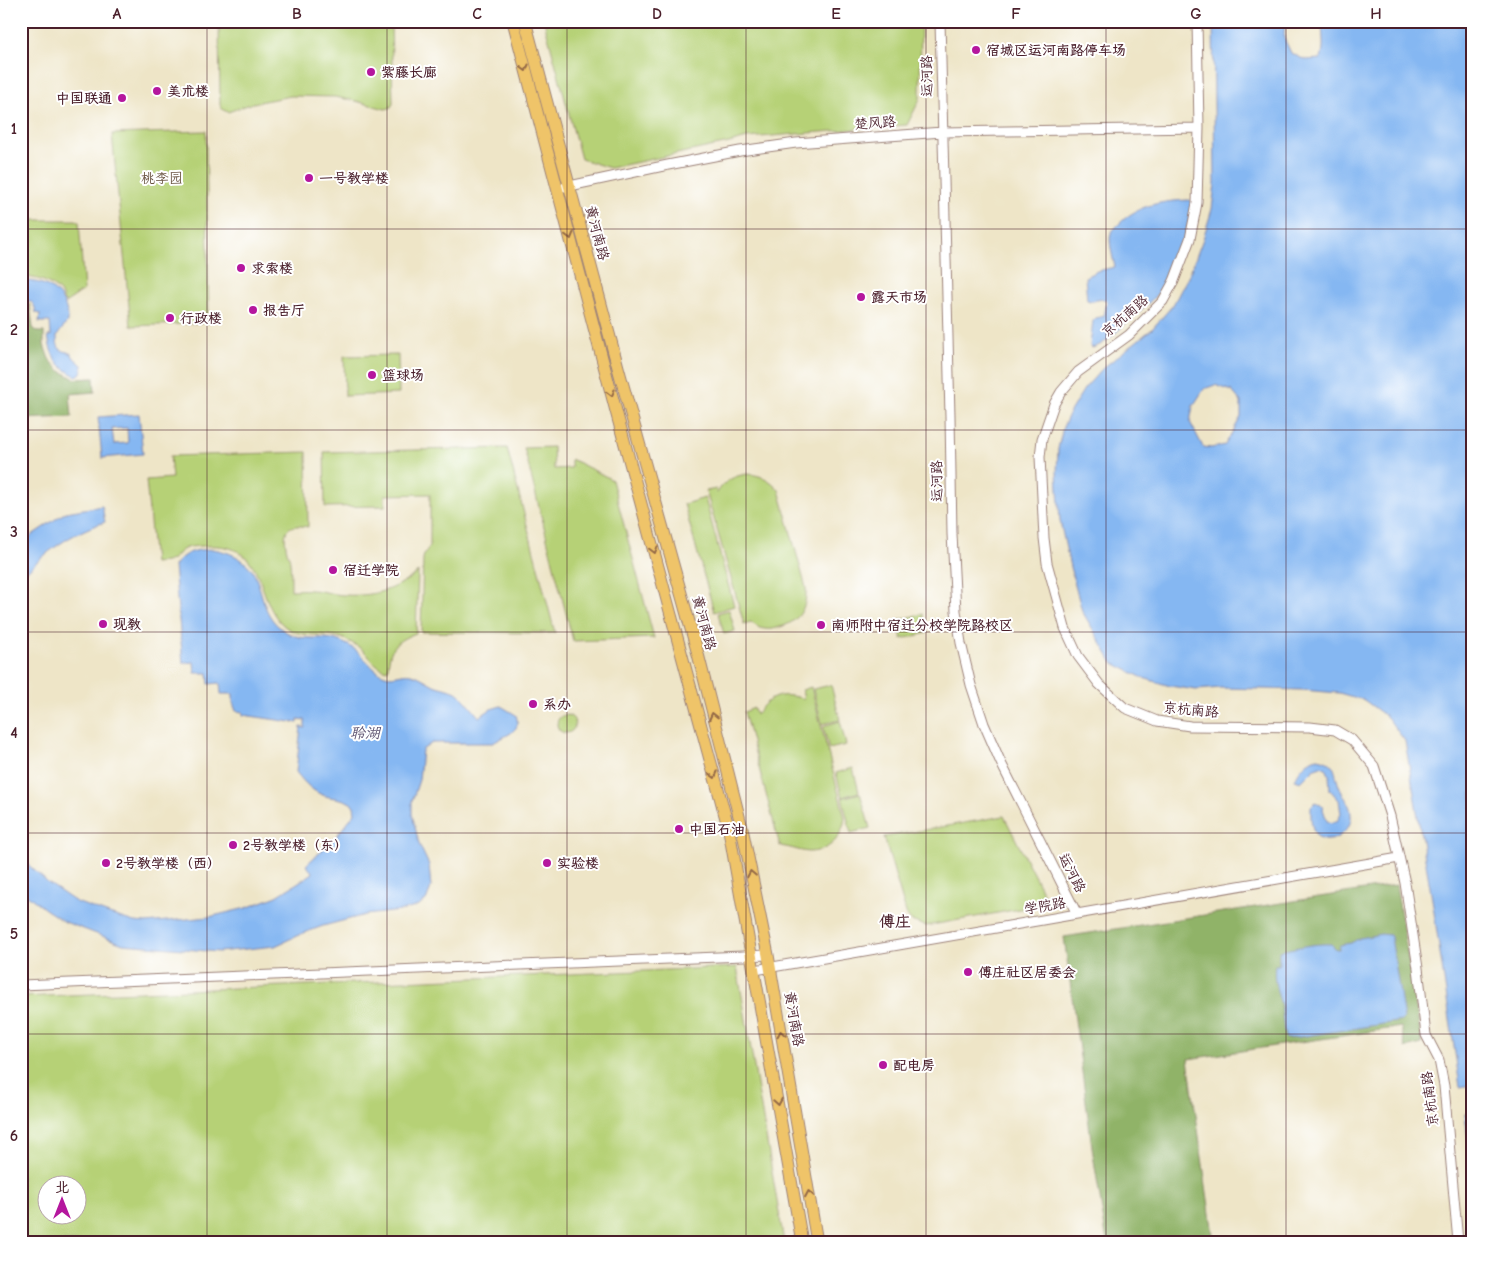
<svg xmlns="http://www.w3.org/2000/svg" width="1493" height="1263" viewBox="0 0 1493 1263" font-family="'Comic Neue','LXGW WenKai TC',sans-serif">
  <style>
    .green { fill: #b6d176; stroke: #807850; fill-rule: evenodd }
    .forest { fill: #90b367; stroke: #6d6949 }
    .water { fill: #85b7f2; stroke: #686b8e; fill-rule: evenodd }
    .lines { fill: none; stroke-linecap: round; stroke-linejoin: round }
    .minor-casing { stroke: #9c8279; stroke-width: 11 }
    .major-casing { stroke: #9c8279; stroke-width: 13 }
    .minor { stroke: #fff; stroke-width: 9 }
    .major { stroke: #efc469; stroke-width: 11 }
    .oneway { stroke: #946947 }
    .grid { fill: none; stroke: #4a1f2b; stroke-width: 1; stroke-opacity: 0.55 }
    .poi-dot { fill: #b5179e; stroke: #fff; stroke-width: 2 }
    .labels { text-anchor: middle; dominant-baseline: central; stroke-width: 4; stroke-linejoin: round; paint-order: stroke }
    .poi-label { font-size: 14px; font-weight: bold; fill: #4a1f2b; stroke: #fff; text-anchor: start }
    .street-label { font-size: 14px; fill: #4a1f2b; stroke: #fff }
    .park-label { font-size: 14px; fill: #6a5442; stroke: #fff }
    .water-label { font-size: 15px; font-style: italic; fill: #5f5471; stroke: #fff }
    .quarter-label { font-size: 16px; font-weight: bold; fill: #4a1f2b; stroke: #fff }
    .neatline { fill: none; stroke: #4a1f2b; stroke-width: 2 }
    .grid-label { font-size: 16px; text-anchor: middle; font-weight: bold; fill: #4a1f2b }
  </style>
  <rect width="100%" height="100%" fill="#fff"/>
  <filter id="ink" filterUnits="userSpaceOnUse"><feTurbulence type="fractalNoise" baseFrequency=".02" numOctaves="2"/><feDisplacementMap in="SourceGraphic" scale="10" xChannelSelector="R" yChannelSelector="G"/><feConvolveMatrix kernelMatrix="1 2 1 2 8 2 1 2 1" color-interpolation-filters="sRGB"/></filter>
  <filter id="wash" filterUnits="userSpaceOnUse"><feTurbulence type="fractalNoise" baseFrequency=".0096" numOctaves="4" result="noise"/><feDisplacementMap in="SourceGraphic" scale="20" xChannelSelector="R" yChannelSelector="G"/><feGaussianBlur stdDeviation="1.12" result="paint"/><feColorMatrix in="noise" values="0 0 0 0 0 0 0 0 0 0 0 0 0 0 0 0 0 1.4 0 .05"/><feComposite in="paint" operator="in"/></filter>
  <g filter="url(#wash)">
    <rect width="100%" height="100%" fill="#eee5c7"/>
    <path class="green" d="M219 21H391L393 104 390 108 385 109 356 101 335 97 291 96 253 103 228 112 223 110 220 105Z
      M544 21H921L920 99 907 125 747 138 729 143 610 168 581 159Z
      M206 131 209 323 131 326 112 134Z
      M21 220H76L79 222 84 290 65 303C63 300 62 295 60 292 50 281 35 277 21 277Z
      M398 355 399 394 345 396 344 356Z
      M553 447 554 469 571 468V459L607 477 612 480 654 638 573 641 524 448Z
      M507 448 555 633 421 632 423 559 424 554 430 546V494L385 495V506L325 507 324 452Z
      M307 452 308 527C287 523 282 530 287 551 288 555 290 558 290 562 291 571 291 580 291 590 297 590 304 589 310 590 318 590 326 592 334 594 366 598 392 593 418 572L416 633C395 641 389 648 388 670 377 668 372 660 365 652 360 647 352 643 346 640 327 630 305 640 287 628 252 603 272 542 206 546 198 546 187 546 181 551 177 554 174 559 169 561 165 563 158 562 154 563L146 480 172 478 170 456Z
      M747 474C761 475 770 479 779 490L806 588C807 608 799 622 780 627 769 631 760 630 751 622L744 624 706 491 716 489 717 493C724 481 733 476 747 474Z
      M705 498 734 606 714 612 684 504Z
      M729 610 735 631 724 634 718 613Z
      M923 614 927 633 902 639 897 620Z
      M831 685 840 720 822 724 813 689Z
      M811 687 845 818C842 838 829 852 808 852 799 851 790 847 780 846L744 712 754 708 756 715C769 695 782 692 804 699L802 690Z
      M557 724a9 9 0 1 1 18 0a9 9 0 1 1-18 0Z
      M840 721 846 745 829 749 823 726Z
      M853 768 859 792 842 797 836 773Z
      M860 793 870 828 851 833 842 798Z
      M1004 816 1044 895C1042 903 1039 905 1031 907L926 926 911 921 907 916 884 837Z
      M737 967 784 1242H21V997ZM48 1186H78V1216H48Z"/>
    <path class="forest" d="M26 303 30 305 33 328 38 332H44V345L49 359 59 370 75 379 94 378 95 392 70 394 72 417 21 419V304Z
      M1396 885 1422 1044 1405 1048 1401 1027 1188 1059 1214 1242H1107L1093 1154 1064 937Z"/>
    <path class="water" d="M1213 21H1285L1284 38 1291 53 1305 60 1321 59C1325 46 1322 34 1322 21H1472V1085L1460 1087 1432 899 1405 741 1387 717 1364 700 1339 693 1302 690 1221 688 1196 690 1170 686 1143 678 1113 663 1082 611 1070 567 1060 521 1057 473 1058 449 1063 427 1071 410 1084 389 1103 368 1152 329 1173 305 1189 275 1203 239 1212 209 1215 183ZM1215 385 1232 391 1241 402V417L1225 445 1211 448 1203 447 1190 422 1193 406 1204 389Z
      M1190 200 1193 203C1186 232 1179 268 1159 292 1148 305 1135 315 1123 326 1113 335 1104 345 1092 348L1090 345 1093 321 1096 318 1104 316 1107 302 1104 299 1090 301 1087 300 1085 277 1097 271 1115 267C1113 259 1108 239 1111 233 1113 230 1117 226 1119 224 1138 204 1164 201 1190 200Z
      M21 281C48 280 67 294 68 321L57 336C57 349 59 350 71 353L74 358 82 365C82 371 82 374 76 376 57 366 51 357 48 336H51L50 322H39L40 314 36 313C35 304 31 299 21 300Z
      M139 414 143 454 102 458 98 417ZM127 428 128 443 114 444 112 429Z
      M102 506 105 522C69 534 47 551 21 577V545L32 535 66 512Z
      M213 549C279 561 245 609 288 633 304 642 321 635 336 640 345 643 353 647 359 653 368 661 373 671 385 675 394 678 402 672 411 674 420 676 426 681 434 685 441 688 451 689 456 692 462 695 474 711 479 717L491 709 501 706 516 715 518 723 516 728 511 733 493 743H432L422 750 419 780 412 801V814L419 844 429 865 431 887 427 899 419 906 400 911 365 915 323 926 301 934 275 946 219 952 123 944 65 922 45 909 21 890V858L48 883 76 902 109 914 134 922 146 923 209 917 246 908 277 896 313 873 306 865 334 839 355 813 354 806C344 796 333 800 320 794 310 789 303 781 296 772L301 727 305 728V720L298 719V723L243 715V712L236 711 233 703V694H221L220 683 209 684 208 673H195L194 662 183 663 174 566C185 551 195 550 213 549Z
      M1318 758C1335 761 1334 769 1338 783 1341 794 1351 803 1351 815 1353 832 1328 848 1317 836 1310 828 1311 815 1311 806L1316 802 1322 806 1327 821 1332 823 1338 820 1341 814 1339 800 1330 790 1329 775 1326 768 1321 766 1315 768 1301 782 1295 780C1298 771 1308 759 1318 758Z
      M1381 934 1390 935 1391 937 1404 1019 1402 1021 1287 1039 1285 1037C1283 1027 1283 1015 1281 1005 1277 991 1273 979 1275 965H1279V951C1296 948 1313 943 1331 944L1336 949H1339L1340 945 1351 943 1360 938Z
      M1472 1113V1173L1465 1114Z"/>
  </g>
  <g filter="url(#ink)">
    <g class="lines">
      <g class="minor-casing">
        <path id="minor" d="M940 21 950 416 952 534 956 611 961 643 971 685 984 724 1001 763 1077 914
          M1197 21 1199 128 1197 203 1190 239 1174 281 1163 301 1129 335 1078 372 1061 392 1054 404 1042 439 1040 457 1044 538 1047 563 1065 628 1078 656 1099 684 1125 708 1157 721 1190 726 1310 727 1335 730 1352 740 1374 766 1390 816 1405 883 1418 968 1426 1035 1439 1060 1444 1086 1458 1242
          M565 187 668 165 740 151 796 143 942 132 1199 128
          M755 970 1399 858
          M21 985 768 955"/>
      </g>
      <g class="major-casing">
        <path id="major" d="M513 21 616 411 729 830 802 1242
          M525 21 619 371 698 654 742 828 768 955 817 1242"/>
      </g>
      <use href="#minor" class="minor"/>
      <use href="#major" class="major"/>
    </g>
    <defs><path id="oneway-chevron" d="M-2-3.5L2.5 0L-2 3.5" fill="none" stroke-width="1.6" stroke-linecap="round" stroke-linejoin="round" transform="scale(1.25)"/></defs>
    <g class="oneway">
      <use href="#oneway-chevron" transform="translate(525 68) rotate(75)"/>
      <use href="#oneway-chevron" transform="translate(570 236) rotate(75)"/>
      <use href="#oneway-chevron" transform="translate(611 393) rotate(75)"/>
      <use href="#oneway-chevron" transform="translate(654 550) rotate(75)"/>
      <use href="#oneway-chevron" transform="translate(713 716) rotate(-104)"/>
      <use href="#oneway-chevron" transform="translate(714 775) rotate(75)"/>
      <use href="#oneway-chevron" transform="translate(751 874) rotate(-101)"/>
      <use href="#oneway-chevron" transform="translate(781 1034) rotate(-100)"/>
      <use href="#oneway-chevron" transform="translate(778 1102) rotate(80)"/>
      <use href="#oneway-chevron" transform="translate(809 1194) rotate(-100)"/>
    </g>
  </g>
  <path class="grid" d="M207 21V1242M387 21V1242M567 21V1242M746 21V1242M926 21V1242M1106 21V1242M1286 21V1242M21 229H1472M21 430H1472M21 632H1472M21 833H1472M21 1034H1472"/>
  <g class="poi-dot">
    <circle cx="976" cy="50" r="5"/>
    <circle cx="371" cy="72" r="5"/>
    <circle cx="157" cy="91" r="5"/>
    <circle cx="122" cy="98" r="5"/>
    <circle cx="309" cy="178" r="5"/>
    <circle cx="241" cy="268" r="5"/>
    <circle cx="861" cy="297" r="5"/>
    <circle cx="253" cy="310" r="5"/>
    <circle cx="170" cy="318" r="5"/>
    <circle cx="372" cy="375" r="5"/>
    <circle cx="333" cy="570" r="5"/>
    <circle cx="103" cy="624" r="5"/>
    <circle cx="821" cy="625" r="5"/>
    <circle cx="533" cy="704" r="5"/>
    <circle cx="679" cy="829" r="5"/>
    <circle cx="233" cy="845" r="5"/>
    <circle cx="106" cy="863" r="5"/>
    <circle cx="547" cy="863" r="5"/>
    <circle cx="968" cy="972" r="5"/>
    <circle cx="883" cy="1065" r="5"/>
  </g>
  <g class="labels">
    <g class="poi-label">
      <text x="986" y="50">宿城区运河南路停车场</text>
      <text x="381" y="72">紫藤长廊</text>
      <text x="167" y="91">美术楼</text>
      <text x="112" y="98" text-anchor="end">中国联通</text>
      <text x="319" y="178">一号教学楼</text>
      <text x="251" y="268">求索楼</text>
      <text x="871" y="297">露天市场</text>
      <text x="263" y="310">报告厅</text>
      <text x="180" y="318">行政楼</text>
      <text x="382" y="375">篮球场</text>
      <text x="343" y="570">宿迁学院</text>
      <text x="113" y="624">现教</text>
      <text x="831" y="625">南师附中宿迁分校学院路校区</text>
      <text x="543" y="704">系办</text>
      <text x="689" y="829">中国石油</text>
      <text x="243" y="845">2号教学楼（东）</text>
      <text x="116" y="863">2号教学楼（西）</text>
      <text x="557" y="863">实验楼</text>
      <text x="978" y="972">傅庄社区居委会</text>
      <text x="893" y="1065">配电房</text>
    </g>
    <g class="street-label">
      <text transform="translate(927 76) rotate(-91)">运河路</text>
      <text transform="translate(875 123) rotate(-4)">楚风路</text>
      <text transform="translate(597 233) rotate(75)">黄河南路</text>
      <text transform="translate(1125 316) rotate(-41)">京杭南路</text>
      <text transform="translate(937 481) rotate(-91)">运河路</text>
      <text transform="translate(704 623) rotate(75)">黄河南路</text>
      <text transform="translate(1191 710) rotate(5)">京杭南路</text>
      <text transform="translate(1072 873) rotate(63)">运河路</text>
      <text transform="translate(1045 906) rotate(-10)">学院路</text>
      <text transform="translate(794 1019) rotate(80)">黄河南路</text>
      <text transform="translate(1430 1099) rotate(-97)">京杭南路</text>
    </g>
    <g class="park-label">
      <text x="162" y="178">桃李园</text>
    </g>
    <g class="water-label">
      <text x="365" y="733">聆湖</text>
    </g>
    <g class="quarter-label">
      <text x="895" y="922">傅庄</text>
    </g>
  </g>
  <rect width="1493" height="1263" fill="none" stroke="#fff" stroke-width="55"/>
  <g transform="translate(62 1200)"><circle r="24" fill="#ffffff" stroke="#b7a5aa"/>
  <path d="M0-4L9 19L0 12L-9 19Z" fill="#b5179e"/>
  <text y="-8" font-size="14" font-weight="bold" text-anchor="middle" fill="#4a1f2b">北</text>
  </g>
  <rect x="28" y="28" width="1438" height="1208" class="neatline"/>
  <g class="grid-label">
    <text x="117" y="19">A</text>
    <text x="297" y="19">B</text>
    <text x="477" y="19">C</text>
    <text x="657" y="19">D</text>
    <text x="836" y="19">E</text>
    <text x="1016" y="19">F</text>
    <text x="1196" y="19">G</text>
    <text x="1376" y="19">H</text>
    <text x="14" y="134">1</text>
    <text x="14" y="335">2</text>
    <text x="14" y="537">3</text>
    <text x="14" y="738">4</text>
    <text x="14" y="939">5</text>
    <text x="14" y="1141">6</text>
  </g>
</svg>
